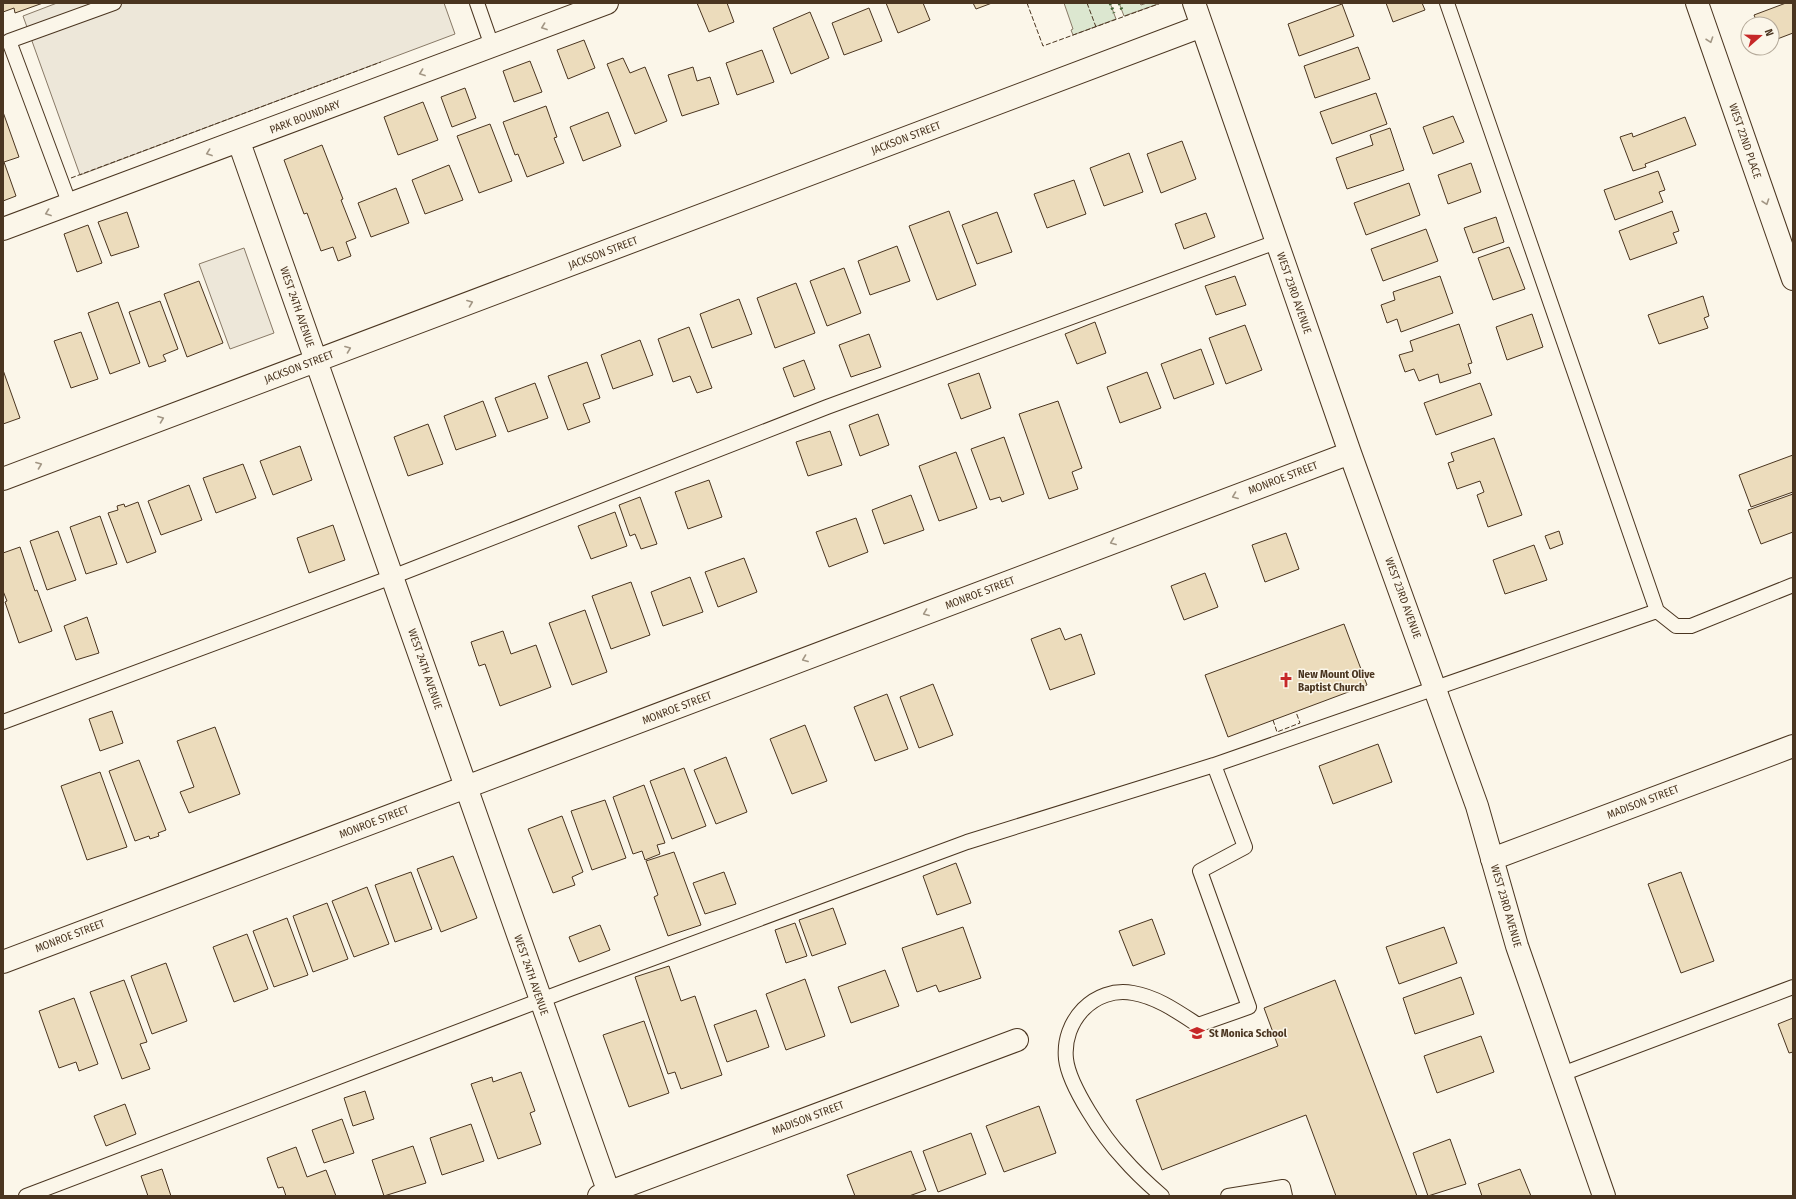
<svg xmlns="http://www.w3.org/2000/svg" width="1796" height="1199" viewBox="0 0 1796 1199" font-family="'Fira Sans Condensed',sans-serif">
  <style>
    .green { fill: #dce7d0; stroke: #887966 }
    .parking { fill: #ede7d9; stroke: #887966 }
    .building { fill: #ecdcbc; stroke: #4a3520 }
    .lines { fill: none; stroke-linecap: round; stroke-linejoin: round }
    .service-casing { stroke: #4a3520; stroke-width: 16 }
    .minor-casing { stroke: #4a3520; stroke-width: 24 }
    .tertiary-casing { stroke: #4a3520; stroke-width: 24 }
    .service { stroke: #fbf6e9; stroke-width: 14 }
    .minor { stroke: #fbf6e9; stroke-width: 22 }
    .tertiary { stroke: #fbf6e9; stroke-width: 22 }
    .hedge { stroke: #436837; stroke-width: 3; stroke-dasharray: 2 3; stroke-linecap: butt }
    .fence { stroke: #4a3520; stroke-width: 1; stroke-dasharray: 5 2; stroke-linecap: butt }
    .oneway { stroke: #a29684 }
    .labels { text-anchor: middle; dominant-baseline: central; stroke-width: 3; stroke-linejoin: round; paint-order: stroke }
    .street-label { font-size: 11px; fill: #4a3520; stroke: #fbf6e9 }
    .poi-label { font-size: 11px; font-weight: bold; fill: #4a3520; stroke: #fbf6e9; text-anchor: start }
  </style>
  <rect width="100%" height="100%" fill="#fbf6e9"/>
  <path class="green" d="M1064 3H1110L1116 19 1073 35 1071 30 1073 29Z
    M1119 3H1140L1141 5 1147 3H1161L1124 16Z"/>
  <path class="parking" d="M57 3H444L455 34 80 175 23 16Z
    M244 248 274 333 230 349 199 264Z"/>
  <path class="building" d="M3 3H43L15 13 14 8 3 12Z
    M697 3H727L734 22 709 32Z
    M886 3H923L930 20 898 33Z
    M973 3H992L976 9Z
    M1386 3H1422L1425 10 1393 22Z
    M1786 3H1793V33L1772 41V24H1758L1754 15Z
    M1342 4 1354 36 1299 56 1288 24Z
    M869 8 882 41 844 55 832 23Z
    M810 12 829 58 791 74 773 28Z
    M584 40 595 68 568 79 557 50Z
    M1358 47 1370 79 1315 98 1304 66Z
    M762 50 774 82 737 95 726 63Z
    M623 58 630 73 645 67 667 121 635 134 607 64Z
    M530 61 542 92 514 102 503 71Z
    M693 67 697 81 710 77 719 104 682 116 668 75Z
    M465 88 476 118 452 127 441 97Z
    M1376 93 1387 124 1332 144 1320 112Z
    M423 102 438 140 398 155 384 117Z
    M546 106 557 137 554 138 564 163 527 177 518 154 515 155 503 122Z
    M3 112 19 157 4 162 16 196 3 201Z
    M608 112 621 146 583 161 570 127Z
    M1453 116 1464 142 1433 154 1423 127Z
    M1685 117 1696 145 1645 164 1646 167 1633 171 1620 137 1632 133 1633 137Z
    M490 124 512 181 479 193 457 136Z
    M1390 128 1404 170 1347 189 1336 158 1373 145 1370 135Z
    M1182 141 1196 179 1161 193 1147 154Z
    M322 145 343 199 341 200 356 238 346 242 351 256 338 261 333 247 321 251 307 213 304 214 284 160Z
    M1129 153 1143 192 1104 206 1090 168Z
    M1471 163 1481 192 1448 204 1438 175Z
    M449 165 463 200 425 214 412 180Z
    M1658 171 1665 190 1659 192 1663 202 1615 220 1604 190Z
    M1074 180 1086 214 1047 228 1034 194Z
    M1409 183 1420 215 1366 235 1354 203Z
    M396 188 409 223 371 237 358 203Z
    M949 211 976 285 937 300 909 226Z
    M1672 211 1679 231 1673 233 1677 243 1630 260 1619 231Z
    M127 212 139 247 111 256 98 222Z
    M997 212 1012 252 977 264 962 225Z
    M1206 213 1215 237 1184 249 1175 224Z
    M1496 217 1504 242 1473 253 1464 228Z
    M88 225 102 263 77 272 64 234Z
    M1426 229 1438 261 1383 281 1371 249Z
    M897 246 910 281 870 295 858 261Z
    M1509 247 1525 289 1493 300 1478 258Z
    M844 268 861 313 827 326 810 281Z
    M1235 276 1246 305 1216 315 1205 286Z
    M1440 276 1453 313 1401 332 1397 319 1387 323 1381 305 1395 300 1393 292Z
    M199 281 223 343 187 357 164 294Z
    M796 283 815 333 775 348 757 298Z
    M1703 296 1709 316 1704 318 1708 328 1659 344 1648 315Z
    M739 299 752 334 712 348 700 314Z
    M160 301 178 349 163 355 166 361 149 367 129 312Z
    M118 302 140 363 110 374 88 313Z
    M1532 314 1543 347 1507 360 1496 327Z
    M1095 322 1106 353 1077 364 1065 334Z
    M1459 324 1472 363 1468 364 1471 373 1440 383 1438 374 1419 381 1414 369 1405 372 1399 355 1413 351 1410 341Z
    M1245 325 1262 370 1226 384 1209 338Z
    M689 327 712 388 697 393 690 376 673 382 658 339Z
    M81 332 98 379 71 388 54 341Z
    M869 334 881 367 851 377 839 345Z
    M640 340 653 375 613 389 601 355Z
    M1201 349 1214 384 1174 399 1161 364Z
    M804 360 815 389 794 397 783 368Z
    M587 362 600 398 583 404 590 422 568 430 548 376Z
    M3 370 20 418 3 424Z
    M1147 372 1161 408 1120 423 1107 387Z
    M979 373 991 408 961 419 948 384Z
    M535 383 548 418 508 432 495 398Z
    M1480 383 1492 415 1436 435 1424 403Z
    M483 401 496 436 456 450 444 416Z
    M1058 401 1082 468 1072 472 1078 489 1049 499 1019 414Z
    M878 414 889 445 860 456 849 425Z
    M428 424 443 464 408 476 394 437Z
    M830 431 842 465 808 476 796 442Z
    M1004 437 1024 494 1002 502 1000 497 990 500 971 449Z
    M1494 438 1522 515 1488 527 1477 495 1484 492 1480 481 1457 489 1448 463 1454 461 1451 453Z
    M300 446 312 480 273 495 260 461Z
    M956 452 977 508 939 521 919 466Z
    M1793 455V492L1751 507 1739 475Z
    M243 464 256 498 216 513 203 478Z
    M709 480 722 517 688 529 675 492Z
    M189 485 202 520 161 535 148 501Z
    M1793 494V532L1761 544 1748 510Z
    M911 495 924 530 884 544 872 510Z
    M640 497 657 544 641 549 635 534 630 536 619 505Z
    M138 502 156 552 127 563 108 513 118 510 117 506 124 504 125 507Z
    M615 512 627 546 591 559 578 526Z
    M100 516 117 564 86 574 70 527Z
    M856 518 868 552 829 567 816 532Z
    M333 525 345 560 309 573 297 538Z
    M58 531 76 580 47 590 30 541Z
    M1559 531 1563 544 1550 549 1545 536Z
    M1286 533 1299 569 1265 582 1252 545Z
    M1534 545 1547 580 1505 594 1493 560Z
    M20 547 35 591 37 590 52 631 19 643 5 602 7 601 3 591V553Z
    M744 558 757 592 718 607 705 572Z
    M1205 573 1218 607 1184 620 1171 586Z
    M690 577 703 612 663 626 651 592Z
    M631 582 650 635 611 649 592 596Z
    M585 610 607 672 572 685 549 623Z
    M87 617 99 653 76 660 64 626Z
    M1344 624 1367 685 1228 737 1205 675Z
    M1060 628 1065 640 1081 634 1095 674 1050 690 1031 639Z
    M503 631 511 654 536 645 551 687 500 706 485 664 479 666 471 642Z
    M933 684 953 735 919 748 900 697Z
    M887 694 908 749 875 761 854 707Z
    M112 711 123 743 100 751 89 719Z
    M805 725 827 781 792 794 770 739Z
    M215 727 240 794 189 813 180 792 194 787 177 741Z
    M1378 744 1392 782 1333 804 1319 766Z
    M726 757 747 812 716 824 694 770Z
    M139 760 166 830 158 833 159 836 150 839 149 836 135 841 109 771Z
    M684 768 706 826 672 839 650 781Z
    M100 772 127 847 87 860 61 786Z
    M644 785 665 843 657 845 660 854 645 860 642 851 633 854 613 797Z
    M605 800 626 858 592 870 571 811Z
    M562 816 583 872 572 877 575 885 553 893 528 829Z
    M674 852 701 925 668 936 654 897 658 895 646 861Z
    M453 856 477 918 441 932 417 869Z
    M956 863 971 903 937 915 923 876Z
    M411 872 432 929 395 942 375 885Z
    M724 872 736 904 705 914 693 883Z
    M1681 872 1714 961 1681 973 1648 884Z
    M367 887 389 944 354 957 332 901Z
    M327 903 348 959 313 972 293 916Z
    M833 908 846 944 812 956 799 920Z
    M287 918 308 975 274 987 253 931Z
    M1152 919 1165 954 1133 966 1119 931Z
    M795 923 807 956 786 963 775 930Z
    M600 925 610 950 579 962 569 937Z
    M963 927 981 978 939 992 936 985 917 992 902 948Z
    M1444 927 1457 963 1399 984 1386 947Z
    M247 934 268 989 234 1002 213 947Z
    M166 963 187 1021 152 1034 131 976Z
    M669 966 681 1001 695 996 722 1075 681 1089 675 1072 668 1074 635 977Z
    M885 970 899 1006 851 1023 838 987Z
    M1461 977 1474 1014 1415 1034 1403 998Z
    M805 979 825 1036 786 1050 766 994Z
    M124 980 147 1042 140 1044 150 1069 122 1079 90 992Z
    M1335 980 1417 1196H1336L1306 1115 1162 1170 1136 1100 1278 1046 1264 1008Z
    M74 998 98 1064 79 1071 76 1062 59 1068 39 1011Z
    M756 1010 769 1047 727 1062 714 1025Z
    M1793 1018V1052L1789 1053 1778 1024Z
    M644 1021 669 1093 629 1107 603 1035Z
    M1481 1036 1494 1072 1437 1093 1424 1056Z
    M521 1072 535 1111 530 1113 541 1144 498 1159 471 1084 492 1077 493 1082Z
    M365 1091 374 1119 353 1126 344 1098Z
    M125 1104 136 1134 106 1146 94 1116Z
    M1039 1106 1056 1153 1004 1172 986 1126Z
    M342 1119 354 1153 324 1163 312 1130Z
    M471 1124 484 1161 442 1175 430 1138Z
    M971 1133 986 1174 938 1192 923 1151Z
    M1450 1139 1466 1184 1428 1196 1413 1153Z
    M413 1146 426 1183 384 1196 372 1160Z
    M296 1147 307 1177 326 1170 336 1196H286L283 1187 278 1188 267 1158Z
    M911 1151 926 1190 909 1196H855L847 1175Z
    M162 1169 171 1196H148L141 1176Z
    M1520 1169 1531 1196H1482L1478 1184Z"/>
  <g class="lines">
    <g class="service-casing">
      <path id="service" d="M477 3 492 46
        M1447 3 1657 611 1676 626H1691L1793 585
        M70 205 9 41 114 3
        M3 722 392 577 827 407 1276 242
        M1562 1074 1793 987
        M26 1196 570 989 967 842 1214 765 1657 611
        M1162 1196C1148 1184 1135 1172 1123 1158 1104 1138 1069 1086 1066 1059 1062 1021 1094 986 1133 993 1157 997 1178 1012 1198 1025L1249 1007 1200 871 1245 847 1214 765
        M1228 1196 1283 1187 1285 1196"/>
    </g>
    <g class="minor-casing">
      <path id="minor" d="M1194 3 1350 453 1477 806 1517 946 1604 1196
        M1697 3 1793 279
        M239 142 610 1196
        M3 229 607 3
        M3 479 1202 26
        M3 962 1350 453
        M599 1196 1017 1040"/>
    </g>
    <g class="tertiary-casing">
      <path id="tertiary" d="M1492 859 1793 746"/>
    </g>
    <use href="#service" class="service"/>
    <use href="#minor" class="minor"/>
    <use href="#tertiary" class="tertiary"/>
    <path class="hedge" d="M1110 3 1114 13
      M1119 3 1122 10"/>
    <path class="fence" d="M1027 3 1043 46 1161 3
      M1087 3 1096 27
      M71 178 381 62
      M1273 720 1277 732 1300 723 1296 712"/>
  </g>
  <defs><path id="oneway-chevron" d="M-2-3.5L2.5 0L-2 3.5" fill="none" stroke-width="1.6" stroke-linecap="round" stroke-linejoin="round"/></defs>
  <g class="oneway">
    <use href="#oneway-chevron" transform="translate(544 27) rotate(160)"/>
    <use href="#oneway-chevron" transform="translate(1710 40) rotate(71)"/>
    <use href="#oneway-chevron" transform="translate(422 73) rotate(160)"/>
    <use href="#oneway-chevron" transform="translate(209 153) rotate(160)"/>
    <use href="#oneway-chevron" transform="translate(1766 202) rotate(71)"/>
    <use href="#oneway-chevron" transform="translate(48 213) rotate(160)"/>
    <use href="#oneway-chevron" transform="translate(470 303) rotate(-21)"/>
    <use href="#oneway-chevron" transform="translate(348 349) rotate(-21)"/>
    <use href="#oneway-chevron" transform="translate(161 419) rotate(-21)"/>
    <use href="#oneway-chevron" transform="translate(39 465) rotate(-21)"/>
    <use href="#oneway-chevron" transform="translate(1235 496) rotate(159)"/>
    <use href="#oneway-chevron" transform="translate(1113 542) rotate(159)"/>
    <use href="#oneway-chevron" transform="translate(926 613) rotate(159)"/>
    <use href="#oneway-chevron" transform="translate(805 659) rotate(159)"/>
  </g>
  <defs>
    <g id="church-bare" transform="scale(1.2)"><path d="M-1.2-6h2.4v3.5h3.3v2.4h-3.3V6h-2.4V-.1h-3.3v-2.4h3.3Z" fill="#c62828" stroke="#fbf6e9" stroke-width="2.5" paint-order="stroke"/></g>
    <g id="school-bare" transform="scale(1.2)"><path d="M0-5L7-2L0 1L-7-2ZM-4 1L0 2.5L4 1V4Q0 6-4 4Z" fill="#c62828" stroke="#fbf6e9" stroke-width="2.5" paint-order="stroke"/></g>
  </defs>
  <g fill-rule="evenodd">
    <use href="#church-bare" x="1286" y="680"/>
    <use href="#school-bare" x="1197" y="1033"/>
  </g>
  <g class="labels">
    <g class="street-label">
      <text transform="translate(305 117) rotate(-21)">PARK BOUNDARY</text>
      <text transform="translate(906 138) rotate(-21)">JACKSON STREET</text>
      <text transform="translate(1745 141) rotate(71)">WEST 22ND PLACE</text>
      <text transform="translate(603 253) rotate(-21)">JACKSON STREET</text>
      <text transform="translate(1294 293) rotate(71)">WEST 23RD AVENUE</text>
      <text transform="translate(297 307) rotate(71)">WEST 24TH AVENUE</text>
      <text transform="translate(299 367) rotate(-21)">JACKSON STREET</text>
      <text transform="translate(1283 478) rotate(-21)">MONROE STREET</text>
      <text transform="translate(980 593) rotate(-21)">MONROE STREET</text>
      <text transform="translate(1403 598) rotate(70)">WEST 23RD AVENUE</text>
      <text transform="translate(425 669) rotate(71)">WEST 24TH AVENUE</text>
      <text transform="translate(677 708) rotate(-21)">MONROE STREET</text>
      <text transform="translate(1643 802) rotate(-21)">MADISON STREET</text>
      <text transform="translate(374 822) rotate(-21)">MONROE STREET</text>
      <text transform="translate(1506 906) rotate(74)">WEST 23RD AVENUE</text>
      <text transform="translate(70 936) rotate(-21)">MONROE STREET</text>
      <text transform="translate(531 975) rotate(71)">WEST 24TH AVENUE</text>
      <text transform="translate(808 1118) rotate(-21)">MADISON STREET</text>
    </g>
    <g class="poi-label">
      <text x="1298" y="674">New Mount Olive<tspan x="1298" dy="13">Baptist Church</tspan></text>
      <text x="1209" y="1033">St Monica School</text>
    </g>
  </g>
  <rect width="1796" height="1199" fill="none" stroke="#4a3520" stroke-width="8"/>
  <g transform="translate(1760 36) rotate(70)"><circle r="19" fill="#fbf6e9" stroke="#b4a999"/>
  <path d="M0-3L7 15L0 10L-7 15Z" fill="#c62828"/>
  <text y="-6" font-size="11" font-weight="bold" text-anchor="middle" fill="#4a3520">N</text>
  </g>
</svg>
